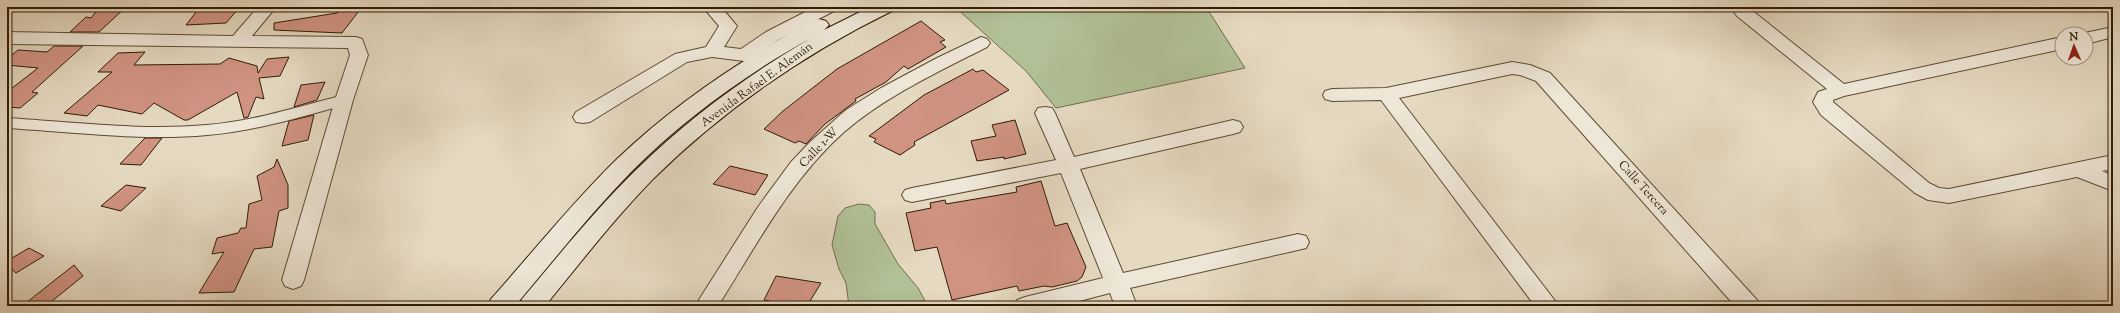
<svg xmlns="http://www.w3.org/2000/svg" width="2120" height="313" viewBox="0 0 2120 313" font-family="'Sorts Mill Goudy',serif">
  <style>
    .green { fill: #b1c096; stroke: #706e4c }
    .building { fill: #d09382; stroke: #2f1c03 }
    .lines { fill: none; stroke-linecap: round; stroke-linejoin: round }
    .lane-casing { stroke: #5c4b32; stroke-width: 12 }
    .street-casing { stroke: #5c4b32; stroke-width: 2 }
    .secondary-casing { stroke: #2f1c03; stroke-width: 2 }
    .lane { stroke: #eee6d7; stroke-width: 10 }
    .street { fill: #eee6d7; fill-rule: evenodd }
    .secondary { fill: #eee6d7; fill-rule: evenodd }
    .labels { text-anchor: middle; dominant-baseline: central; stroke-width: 4; stroke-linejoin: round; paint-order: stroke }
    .street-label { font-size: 12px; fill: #2f1c03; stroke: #eee6d7 }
  </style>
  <rect width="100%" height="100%" fill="#e5d9c1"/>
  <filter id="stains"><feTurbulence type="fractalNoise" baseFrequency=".005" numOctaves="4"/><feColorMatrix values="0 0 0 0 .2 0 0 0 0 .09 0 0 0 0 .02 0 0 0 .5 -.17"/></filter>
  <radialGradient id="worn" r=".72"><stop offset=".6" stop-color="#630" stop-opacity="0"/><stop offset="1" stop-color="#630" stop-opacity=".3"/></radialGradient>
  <path class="green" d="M955 7H1206L1245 68 1056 108 1026 71Z
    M859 204 869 205 875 212V224L898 264 918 288 928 306H849L846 283 839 269 832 245 838 216 845 208Z"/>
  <path class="building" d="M126 7 99 32H70L86 17 91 18 98 9Z
    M200 7H240L226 23 186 25Z
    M342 7H362L342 33 274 30V23L337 13Z
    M921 21 945 40 940 42 946 47 908 69 904 66 886 82 855 99 856 101 825 124 806 144 799 141 795 143 764 129 783 111 837 69Z
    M54 46H83L32 92 38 93 20 108 7 107V92L38 68 7 65V59L18 50 47 52Z
    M145 52 134 65 220 64 229 58 257 66 258 73 267 59 289 57 280 76 259 78 264 99 256 97 248 117 244 118 237 92 188 120H184L154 103 142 114 98 105 87 116 64 113 112 72H98L118 53Z
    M973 69 976 72 983 70 1009 90 914 142 915 145 900 155 874 142 876 139 869 136 924 95Z
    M325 82 317 100 294 107 301 85Z
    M314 115 308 140 282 146 289 121Z
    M1015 120 1026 154 1004 159V157L977 161 971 141 996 136 992 125Z
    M145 138H162L141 165 120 164Z
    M277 159 288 185V208L279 211 272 247 254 249 234 292 199 293 224 252 212 254 217 238 238 233 241 228H246L249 204 262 200 257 176 274 167Z
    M730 166 768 175 755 195 713 184Z
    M1041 181 1055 226 1067 223 1086 267 1082 277 1077 281 1052 287 1044 286 1019 291 1017 286 952 300 937 247 915 251 906 213 931 208 930 203 945 200 946 204 1017 192 1016 187Z
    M126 185 146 188 121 211 101 206Z
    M29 248 44 256 16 273 7 265V261Z
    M74 265 83 276 46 306H22Z
    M776 276 821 283 807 306H793L764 300Z"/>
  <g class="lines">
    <g class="lane-casing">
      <path id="lane" d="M7 123C73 127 141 136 207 130 254 126 299 112 344 100"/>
    </g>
    <g class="street-casing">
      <path id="street" d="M258 7H276L252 36 356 37 362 39 368 55 353 100 304 280 301 286 293 289 285 286 282 280 335 100 350 55 348 48 7 44V32L233 36Z
        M703 7H721L737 26 724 47 741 49 766 32 815 7H837L834 11 778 40 750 59 744 61 712 57 687 62 590 122 583 123 576 122 573 117 576 112 675 54 706 47 719 26Z
        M1744 7 1749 8 1844 84 2062 37V49L1844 96 1833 100V102L1929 183 1939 188 1949 189 2113 155V169L2102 171 2113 176V191L2077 177 1949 203 1928 200 1915 193 1821 115 1813 102 1818 92 1827 89 1737 16 1734 12 1737 8Z
        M2113 27V37L2086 44V34H2080Z
        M981 37 987 39 990 43 987 47C938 72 886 96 844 132 790 180 756 246 718 306H695L758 207 791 162 810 142 846 110 881 88 937 58Z
        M1512 62 1530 65 1550 73 1757 300 1760 306H1735L1536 81 1520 75 1512 74 1399 98 1559 306H1535L1381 100 1332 101 1325 99 1323 95 1325 91 1332 89 1386 88Z
        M1045 107 1052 108 1055 113 1074 157 1233 120 1240 122 1243 127 1240 132 1233 134 1080 169 1123 273 1298 234 1306 236 1309 242 1306 248 1298 250 1130 288 1137 306H1115L1110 293 1060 306H1014L1017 300 1025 297 1103 278 1061 173 912 202 905 200 902 195 905 190 912 188 1056 160 1035 113 1038 108Z"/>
    </g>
    <g class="secondary-casing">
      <path id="secondary" d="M870 7H895L892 11C804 54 723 110 653 179 614 219 580 263 545 306H519L522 299C559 255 595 210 637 169 689 118 748 75 811 38 746 74 684 119 632 171 590 214 553 261 515 306H488L491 299C533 252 572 203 617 159 675 104 742 59 812 21L819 19 826 21 829 25 824 30Z"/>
    </g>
    <use href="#lane" class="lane"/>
    <use href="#street" class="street"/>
    <use href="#secondary" class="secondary"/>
  </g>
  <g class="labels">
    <g class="street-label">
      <text transform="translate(757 85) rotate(-36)">Avenida Rafael E. Alemán</text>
      <text transform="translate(819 148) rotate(-46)">Calle 1-W</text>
      <text transform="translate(1643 188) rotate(48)">Calle Tercera</text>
    </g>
  </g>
  <rect width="2120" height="313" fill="none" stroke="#e5d9c1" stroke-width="24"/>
  <rect x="8" y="8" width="2104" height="297" fill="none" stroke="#2f1c03" stroke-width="2"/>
  <rect x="12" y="12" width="2096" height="289" fill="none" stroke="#2f1c03"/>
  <g transform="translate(2074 46) rotate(358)"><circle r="19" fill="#eee6d7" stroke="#a29582"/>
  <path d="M0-3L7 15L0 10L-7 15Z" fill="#8f2418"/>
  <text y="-6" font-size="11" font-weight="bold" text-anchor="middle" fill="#2f1c03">N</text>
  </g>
  <rect width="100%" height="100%" filter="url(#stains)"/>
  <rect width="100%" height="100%" fill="url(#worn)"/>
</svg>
